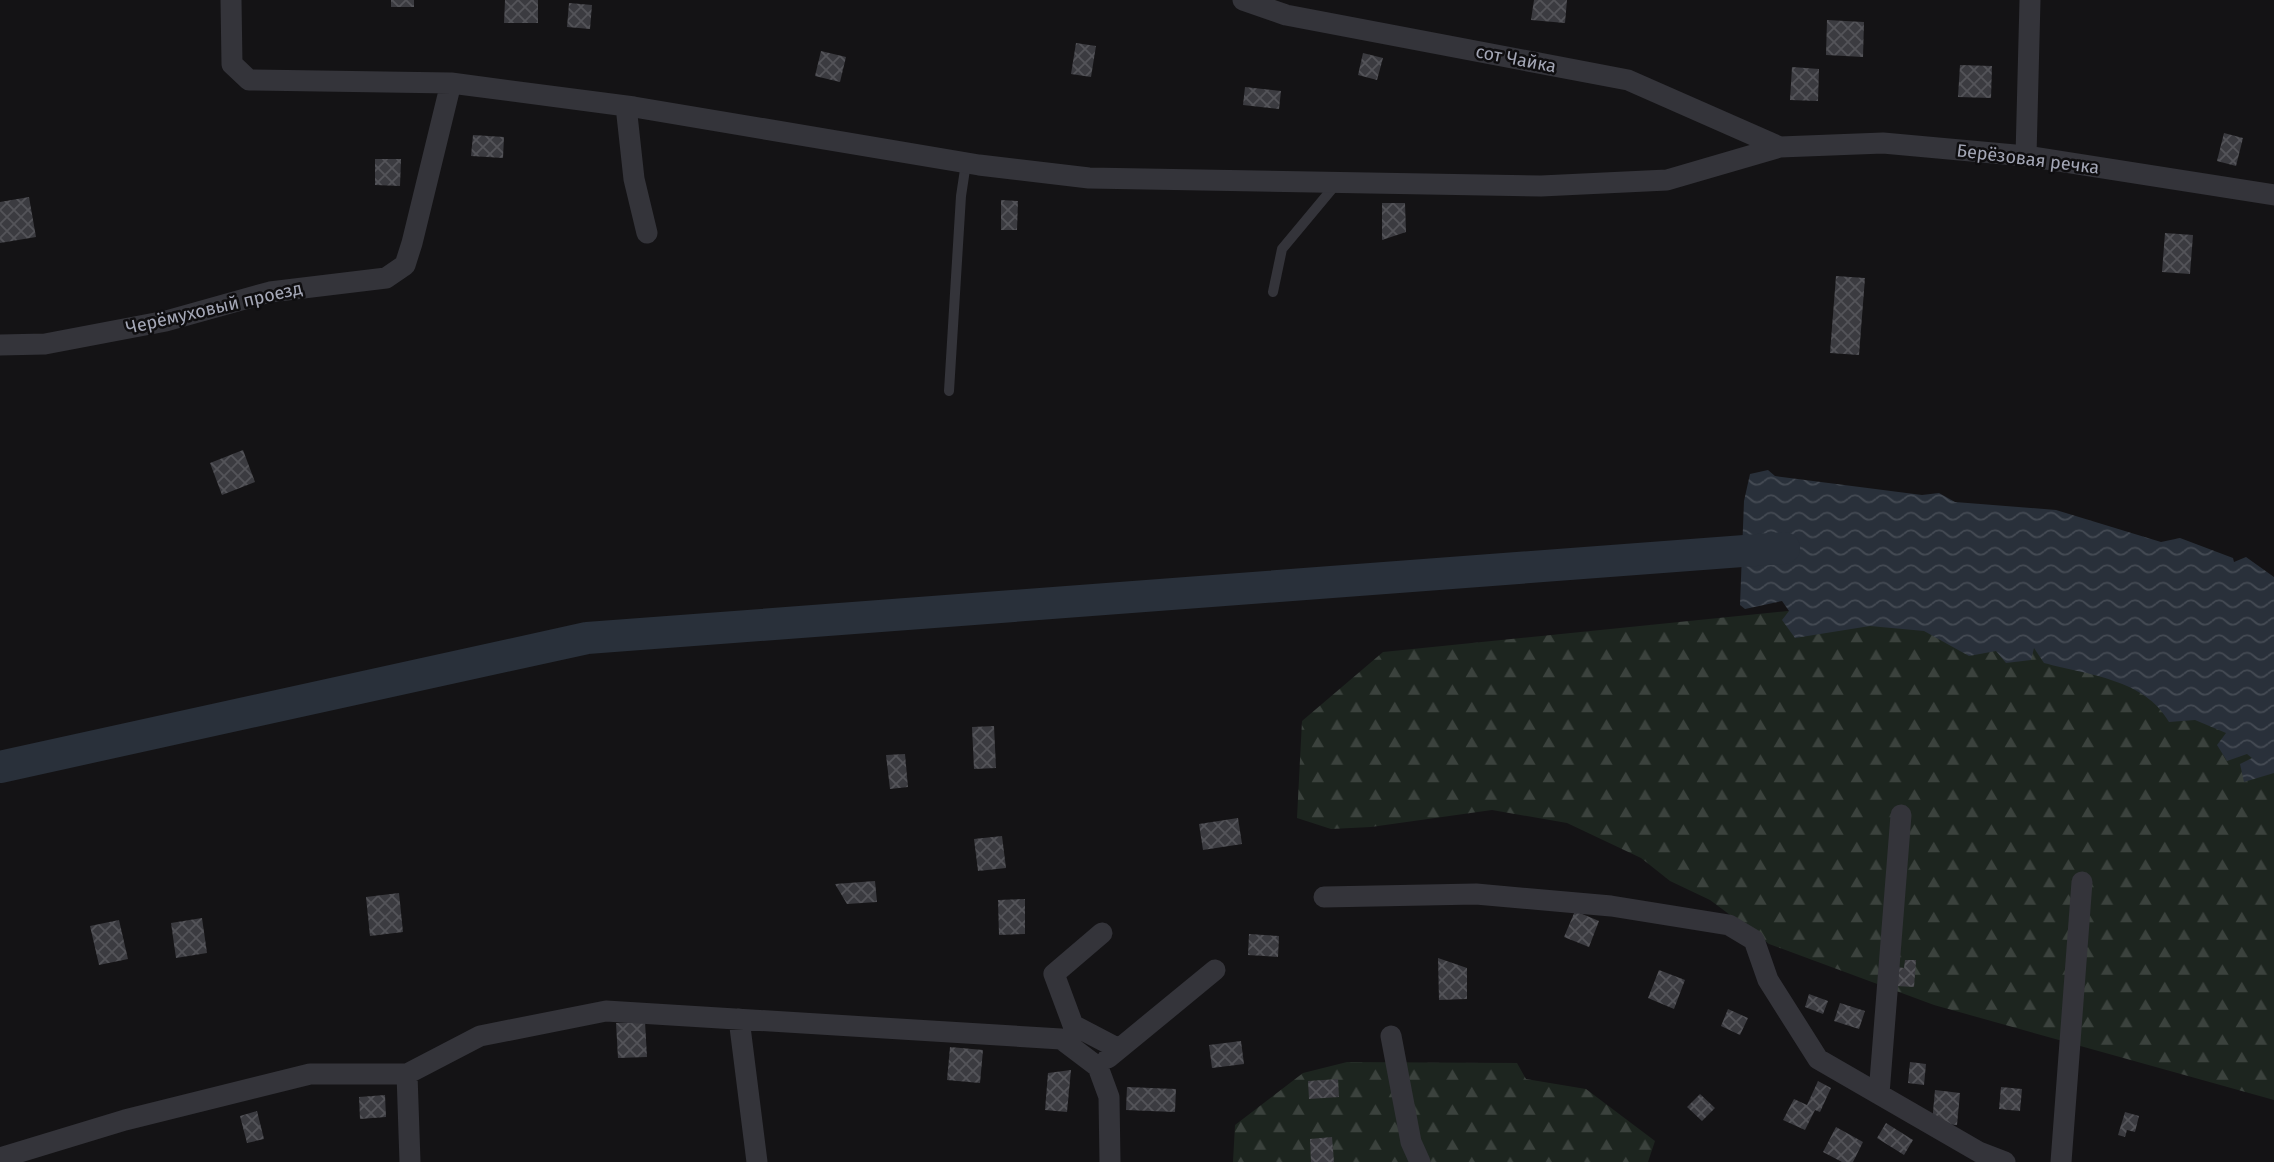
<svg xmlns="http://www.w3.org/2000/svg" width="2274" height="1162" viewBox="0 0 2274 1162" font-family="'Fira Sans',sans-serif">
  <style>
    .forest { fill: url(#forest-firs) }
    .water { fill: url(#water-waves) }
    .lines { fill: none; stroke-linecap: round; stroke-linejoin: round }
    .river { stroke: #29303a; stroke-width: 32 }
    .building { fill: url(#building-cross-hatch) }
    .service { stroke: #34343a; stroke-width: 10 }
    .minor { stroke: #34343a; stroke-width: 21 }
    .labels { text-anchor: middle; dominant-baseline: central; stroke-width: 5; stroke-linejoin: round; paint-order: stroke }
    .street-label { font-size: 18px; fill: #a4a7b6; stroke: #0f0e10 }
  </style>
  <defs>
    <pattern id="forest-firs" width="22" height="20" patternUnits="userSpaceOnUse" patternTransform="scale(1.75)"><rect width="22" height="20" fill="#1d251f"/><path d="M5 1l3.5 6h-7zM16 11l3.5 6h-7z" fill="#3b423d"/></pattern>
    <pattern id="water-waves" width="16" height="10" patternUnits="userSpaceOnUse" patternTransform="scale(1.75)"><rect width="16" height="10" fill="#29303a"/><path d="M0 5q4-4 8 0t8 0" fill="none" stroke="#454b54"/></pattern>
    <pattern id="building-cross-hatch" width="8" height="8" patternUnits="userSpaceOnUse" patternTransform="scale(1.75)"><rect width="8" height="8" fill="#3b3b40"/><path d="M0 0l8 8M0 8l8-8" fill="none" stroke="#545459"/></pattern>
  </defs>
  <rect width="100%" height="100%" fill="#141315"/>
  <path class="forest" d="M1935 596 2274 733V1100L1934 1005 1769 944 1710 900 1670 881 1641 858 1567 823 1492 810 1371 827 1331 829 1297 818 1302 721 1383 652Z
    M1347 1062 1517 1063 1526 1079 1586 1089 1655 1141 1648 1162H1233L1235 1125 1303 1073Z"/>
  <path class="water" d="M1768 470 1775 476 1922 495 1939 493 1955 502 2056 510 2161 542 2180 538 2233 558 2234 562 2246 557 2274 577V773L2244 782 2240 764 2252 758 2247 754 2227 761 2217 745 2226 733 2195 720 2169 722C2145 679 2088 675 2044 663L2034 648 2031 660 2006 663 1996 651 1969 656 1924 631 1870 626 1795 638 1782 620 1789 611 1782 601 1745 609 1740 605 1744 501 1750 474Z"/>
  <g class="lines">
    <path class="river" d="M0 767 587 638 1784 548"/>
  </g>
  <path class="building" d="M391 0H414V7H391Z
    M505 0H538V23H504Z
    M1534 0H1567L1565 23 1531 20Z
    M569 3 592 5 590 29 567 27Z
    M1827 20 1864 22 1863 57 1826 55Z
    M1076 43 1096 46 1091 77 1071 74Z
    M821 51 846 57 840 82 815 76Z
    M1363 53 1383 58 1377 80 1358 75Z
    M1960 65 1992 66 1991 98 1958 97Z
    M1792 67 1819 69 1818 101 1790 100Z
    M1245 87 1281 91 1279 109 1243 105Z
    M2224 133 2243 138 2236 166 2217 161Z
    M473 135 504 137 503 158 471 156Z
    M375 159H401L400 186 375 185Z
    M29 197 36 237 0 243V202Z
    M1001 200 1018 201 1017 230H1001Z
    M1382 203H1405L1406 232 1382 240Z
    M2165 233 2193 235 2190 274 2162 272Z
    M1836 276 1865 278 1859 355 1830 353Z
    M243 450 255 482 222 495 210 463Z
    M994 726 996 768 974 769 972 727Z
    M905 754 908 787 890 789 886 755Z
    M1238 818 1242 844 1203 850 1199 824Z
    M1002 836 1006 868 978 871 974 839Z
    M875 881 877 902 847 904 835 884Z
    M399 893 403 932 370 936 366 897Z
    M1025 899V934L999 935 998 900Z
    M1575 911 1599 921 1589 947 1564 937Z
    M202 918 207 953 176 958 171 923Z
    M119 920 128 959 99 965 90 926Z
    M1249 934 1279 936 1278 957 1248 955Z
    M1438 958 1467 968V999L1439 1000Z
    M1905 960H1916L1914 987 1896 986 1897 967 1904 968Z
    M1659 970 1685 980 1674 1009 1648 998Z
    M1809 994 1828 1001 1823 1014 1805 1007Z
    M1840 1003 1865 1011 1859 1029 1834 1021Z
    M1728 1009 1748 1018 1740 1035 1721 1026Z
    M645 1022 647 1057 618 1058 616 1023Z
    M1241 1041 1244 1064 1212 1068 1209 1045Z
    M950 1047 983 1050 980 1083 947 1080Z
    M1910 1062 1926 1064 1924 1085 1908 1083Z
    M1071 1070 1067 1112 1045 1110 1048 1073Z
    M1338 1079 1339 1097 1309 1099 1308 1081Z
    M1818 1081 1831 1088 1820 1112 1815 1110 1805 1130 1783 1120 1794 1099 1807 1105Z
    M1127 1087 1176 1089 1175 1112 1126 1110Z
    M2001 1087 2022 1089 2020 1111 1999 1109Z
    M1935 1090 1960 1093 1957 1125 1932 1123Z
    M1700 1094 1715 1108 1702 1121 1687 1107Z
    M385 1095 386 1117 360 1119 359 1097Z
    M257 1111 264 1139 247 1143 240 1116Z
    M2125 1112 2139 1116 2135 1132 2127 1130 2125 1137 2118 1135Z
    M1886 1123 1913 1140 1904 1155 1877 1138Z
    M1836 1127 1863 1142 1853 1162H1842L1823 1152Z
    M1332 1137 1334 1162H1311L1310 1139Z"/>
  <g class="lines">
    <path class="service" d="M1273 292 1282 249 1337 183
      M949 391 961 196 966 163"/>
    <path class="minor" d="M231 0 232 64 249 80 451 83 634 107 979 165 1089 178 1541 186 1667 180 1780 147 1883 143 2026 156 2274 195
      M1243 0 1286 15 1628 80 1780 147
      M626 106 634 179 647 233
      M2026 156 2030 0
      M0 345 45 344 166 321 270 292 386 278 405 265 412 243 451 83
      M1324 897 1476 894 1611 906 1729 925 1754 940 1768 980 1818 1059 1979 1152 2005 1162
      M1102 933 1054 974 1073 1025 1119 1049
      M739 1019 757 1162
      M1391 1036 1411 1142 1420 1162
      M1108 1058 1215 970
      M407 1074 410 1162
      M1879 1094 1901 815
      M0 1158 125 1120 310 1074H407L480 1036 606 1011 1061 1039 1098 1067 1109 1097 1110 1162
      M2061 1162 2082 882"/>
  </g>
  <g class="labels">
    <g class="street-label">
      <text transform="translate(1516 59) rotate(11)">сот Чайка</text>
      <text transform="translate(2028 159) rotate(7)">Берёзовая речка</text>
      <text transform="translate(214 308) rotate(-13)">Черёмуховый проезд</text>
    </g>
  </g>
</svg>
